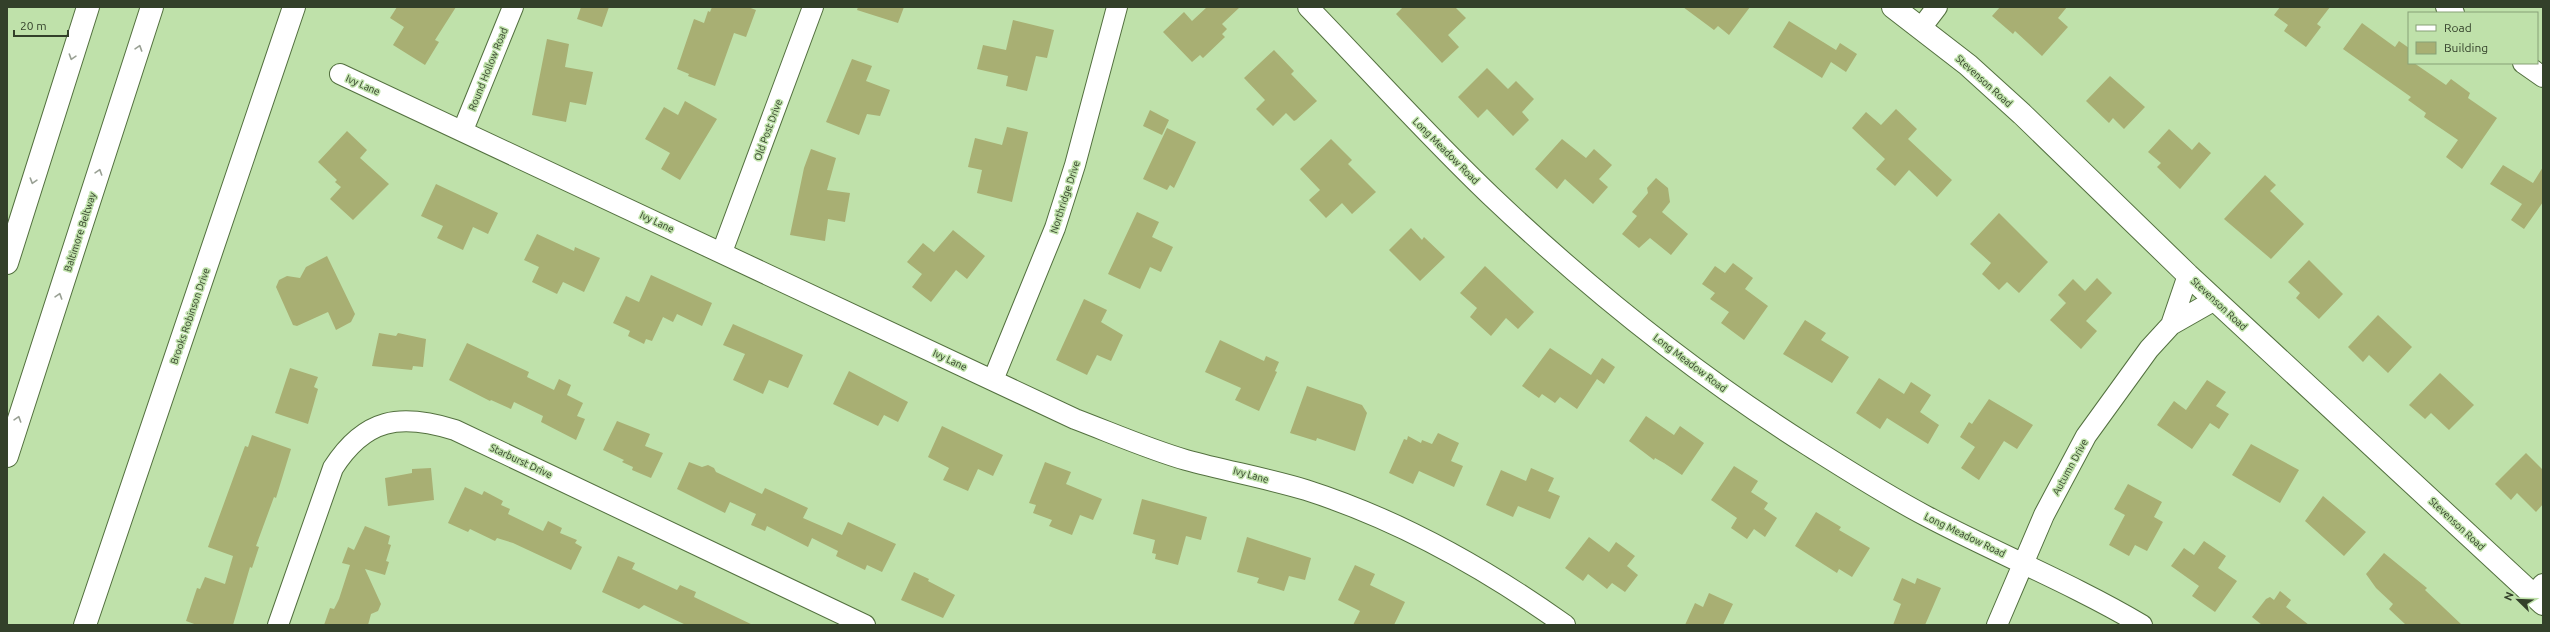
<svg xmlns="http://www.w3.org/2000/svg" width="2550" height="632" viewBox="0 0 2550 632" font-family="Ubuntu,sans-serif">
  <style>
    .building { fill: #a8af73 }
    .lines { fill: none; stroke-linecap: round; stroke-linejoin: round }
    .street-casing { stroke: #53703f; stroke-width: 22 }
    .secondary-casing { stroke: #53703f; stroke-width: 24 }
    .highway-casing { stroke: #53703f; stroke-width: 24 }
    .street { stroke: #fff; stroke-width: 20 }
    .secondary { stroke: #fff; stroke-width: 22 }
    .highway { stroke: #fff; stroke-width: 22 }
    .oneway { stroke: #99a094 }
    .labels { text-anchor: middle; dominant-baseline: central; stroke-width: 3; stroke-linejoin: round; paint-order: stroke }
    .street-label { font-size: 10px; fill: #33402a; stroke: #bfe1aa }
  </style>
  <rect width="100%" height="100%" fill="#bfe1aa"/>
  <path class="building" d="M397 7H456L435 40 439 42 425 65 393 45 404 27 390 18Z
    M581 7H609L602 27 577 19Z
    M712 7H748L756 10 746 37 734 33 715 86 688 76 689 74 677 69 694 19 704 23 708 11 710 12Z
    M858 7H904L898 23 857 10Z
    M1207 7H1240L1222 24 1227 29 1222 34 1225 37 1203 58 1200 55 1192 62 1163 32 1184 12 1192 21Z
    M1403 7H1455L1466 18 1448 35 1459 47 1442 63 1396 14Z
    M1683 7H1750L1729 35 1718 26 1714 30Z
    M2000 7H2067L2058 18 2068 27 2042 56 2015 31 2013 34 1992 16Z
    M2280 7H2330L2317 24 2321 27 2306 47 2284 31 2288 25 2274 15Z
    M1013 20 1054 30 1047 58 1036 56 1027 91 1006 86 1008 76 977 69 983 45 1006 50Z
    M1789 21 1836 50 1840 43 1857 54 1846 72 1831 62 1822 78 1773 47Z
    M2362 23 2395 47 2399 41 2409 48V63H2414L2446 85 2451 79 2470 93 2468 98 2497 118 2462 169 2446 157 2458 140 2424 117 2426 113 2408 100 2411 97 2343 49Z
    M547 39 569 44 565 67 593 72 586 105 570 102 566 122 532 115Z
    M1274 50 1294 71 1291 74 1317 101 1296 120 1294 121 1286 113 1273 126 1256 109 1265 100 1244 78Z
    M852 59 872 66 866 81 890 90 880 116 867 114 859 135 826 122Z
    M1487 68 1508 89 1516 81 1534 99 1522 112 1529 120 1513 136 1487 109 1478 118 1458 97Z
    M2110 76 2145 107 2124 129 2113 118 2109 123 2086 101Z
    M685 101 717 119 680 180 661 169 670 153 645 139 664 107 678 115Z
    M1896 109 1917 129 1908 139 1952 180 1937 197 1909 170 1895 186 1876 169 1885 159 1852 128 1866 112 1881 125Z
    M1150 110 1169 120 1162 135 1143 126Z
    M1007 127 1028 132 1012 202 977 193 982 170 968 167 975 138 1002 145Z
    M1167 128 1196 142 1174 188 1170 185 1167 190 1143 179Z
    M2169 129 2192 150 2199 142 2211 153 2180 189 2157 167 2161 163 2148 152Z
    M347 131 367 150 360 158 389 184 353 220 330 199 341 187 335 182 337 180 318 162Z
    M1331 139 1352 160 1348 164 1376 192 1352 214 1342 203 1326 218 1309 200 1320 190 1300 169Z
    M1562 139 1586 158 1594 149 1612 165 1599 179 1608 187 1593 204 1565 179 1557 189 1535 169Z
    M811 149 836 158 827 190 850 193 845 222 828 219 825 241 790 235 804 168Z
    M2503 165 2533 183 2543 167V202L2524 229 2511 220 2522 204 2490 184Z
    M2265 175 2276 185 2270 191 2304 224 2271 259 2224 219Z
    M1656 178 1668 188 1670 202 1662 212 1688 234 1671 255 1650 238 1639 248 1622 234 1637 216 1632 212 1648 193 1647 188Z
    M436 184 498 213 488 234 473 227 463 250 437 238 443 226 421 216Z
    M1137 212 1159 222 1152 237 1173 247 1161 272 1150 267 1140 289 1108 274Z
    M1999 213 2048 262 2019 293 2007 282 1999 290 1982 274 1991 263 1970 244Z
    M1411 228 1422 240 1424 237 1445 257 1420 281 1389 250Z
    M953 230 985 256 967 279 956 270 931 302 912 287 922 274 907 262 923 243 934 252Z
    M537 234 574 251 575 247 600 258 584 292 563 282 557 294 532 282 539 267 524 260Z
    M327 256 355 314 351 322 336 330 328 312 297 326 293 325 276 287 279 280 287 276 300 278 306 267Z
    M2309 260 2343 294 2319 319 2296 298 2300 293 2288 282Z
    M1733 263 1753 278 1745 289 1768 306 1744 340 1721 323 1729 312 1710 299 1715 293 1702 284 1715 266 1725 273Z
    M1485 266 1534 312 1518 329 1506 318 1491 336 1470 317 1477 308 1460 293Z
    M651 275 712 303 702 326 677 314 673 322 663 317 652 341 646 339 644 344 628 336 630 331 613 323 626 296 639 302Z
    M2097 278 2112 293 2086 321 2097 331 2081 349 2050 320 2066 303 2058 295 2073 279 2085 291Z
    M1084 299 1107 310 1101 322 1123 335 1111 361 1097 355 1087 375 1056 360Z
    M2378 315 2412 347 2388 373 2369 355 2363 362 2348 347Z
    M1805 320 1826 333 1821 340 1849 357 1832 383 1783 354Z
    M733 324 803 355 788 388 769 380 763 394 733 380 745 354 723 345Z
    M379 333 396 336 398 333 426 339 423 367 413 366 412 370 372 366Z
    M1220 340 1264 361 1266 356 1279 362 1275 371 1277 372 1259 411 1235 400 1241 388 1205 372Z
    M467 343 529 372 527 377 554 390 559 379 571 385 567 395 583 403 577 416 585 419 576 440 541 422 543 416 514 402 511 409 491 400 490 401 449 380Z
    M1550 348 1591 375 1602 358 1615 367 1604 384 1597 379 1577 409 1560 397 1555 403 1542 394 1539 398 1522 386Z
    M290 368 318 377 314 387 318 389 308 424 275 413Z
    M849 371 908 402 898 422 884 415 878 426 833 404Z
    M2440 373 2474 405 2449 430 2431 413 2425 419 2409 405Z
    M1879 378 1904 394 1911 382 1931 395 1920 412 1939 425 1928 444 1887 418 1880 429 1856 413Z
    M2207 380 2226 392 2216 406 2229 414 2219 429 2210 423 2192 449 2157 425 2174 401 2186 410Z
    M1307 386 1362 405 1367 413 1355 451 1317 438 1316 441 1290 433Z
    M1989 399 2033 425 2017 449 2004 441 1979 480 1961 468 1975 447 1960 437 1969 422 1972 424Z
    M1646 416 1674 435 1680 426 1704 443 1682 475 1664 463 1655 458 1654 460 1629 441Z
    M617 421 650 434 645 446 663 453 651 478 632 470 633 467 622 462 624 460 603 450Z
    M942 426 1003 455 993 476 978 469 968 491 943 480 949 468 928 457Z
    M1438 433 1459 443 1451 461 1463 466 1454 487 1419 471 1413 484 1389 473 1404 439 1407 440 1408 436 1421 443 1422 440 1432 444Z
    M252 435 291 449 276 498 274 497 256 546 259 547 252 568 250 567 233 625H197L186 621 197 588 200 589 205 577 225 584 233 556 208 547 245 446 248 447Z
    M2251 444 2299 470 2280 503 2232 475Z
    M2526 453 2543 470V504L2536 512 2517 493 2511 500 2495 484Z
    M689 462 702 467 708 465 714 468 716 472 762 494 765 488 808 508 803 518 842 535 848 522 896 544 882 572 867 565 865 570 836 556 838 551 812 538 808 547 767 526 765 531 751 525 756 514 730 502 725 513 677 489Z
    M1045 462 1071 472 1066 484 1102 499 1093 520 1080 515 1072 535 1049 526 1052 520 1033 513 1036 505 1029 503Z
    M1734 466 1758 481 1751 492 1768 503 1764 509 1777 518 1765 537 1754 529 1747 539 1731 528 1737 518 1711 500Z
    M431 468 434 500 388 506 385 478 412 473V469Z
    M1531 468 1554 478 1548 491 1560 496 1550 519 1518 506 1513 517 1486 505 1501 470 1526 481Z
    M2128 484 2162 502 2154 517 2163 522 2147 551 2135 545 2129 556 2109 545 2125 515 2114 509Z
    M465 487 482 495 484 491 503 501 501 505 510 509 508 514 543 531 548 521 562 528 560 533 577 540 575 543 582 547 571 570 513 543 497 538 495 541 470 529 468 532 448 523Z
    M2323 496 2366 532 2344 556 2305 521Z
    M1142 499 1207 517 1201 540 1186 536 1178 565 1155 559 1156 554 1152 553 1155 540 1133 534Z
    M1816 512 1841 527 1839 530 1870 548 1852 577 1839 569 1837 573 1795 546Z
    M365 526 390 536 388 544 391 545 386 561 389 562 385 575 365 569 381 604 378 611 371 614 368 625H324L330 608 334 609 339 599 350 565 342 563 348 547 354 550Z
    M1247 537 1311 558 1305 580 1289 576 1284 591 1257 583 1259 578 1237 572Z
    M1589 537 1609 552 1616 542 1635 556 1627 566 1638 575 1625 592 1612 583 1607 589 1588 574 1583 581 1565 568Z
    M2204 541 2226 556 2218 568 2237 581 2215 612 2192 596 2199 586 2171 566 2184 548 2194 555Z
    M2384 553 2427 588 2425 590 2462 625H2406L2389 609 2393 604 2376 588 2366 574Z
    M618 556 635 563 632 569 677 590 680 585 696 592 694 597 753 625H686L644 605 639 609 602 592Z
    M1355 565 1375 574 1370 585 1405 602 1394 625H1353L1360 611 1338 600Z
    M914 572 929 579 928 581 955 595 943 618 901 600Z
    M1902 578 1915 584 1917 578 1941 588 1925 625H1893L1901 604 1893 600Z
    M2280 591 2291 600 2286 607 2309 625H2262L2252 617 2266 599 2270 597 2274 600Z
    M1709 593 1733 604 1723 625H1685L1695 603 1703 607Z"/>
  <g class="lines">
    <g class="street-casing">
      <path id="street" d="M1308 7C1369 70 1428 136 1491 196 1589 289 1695 374 1809 446 1847 470 1886 495 1926 516 1998 554 2073 584 2142 625
        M2446 7 2454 13
        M1921 28 1937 7
        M2523 63 2543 77
        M340 74 1075 419C1112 433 1148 449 1186 460 1226 471 1266 478 1306 490 1400 520 1485 568 1565 625
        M463 130 513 7
        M722 252 813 7
        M2171 325 2188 275
        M993 380 1055 228 1075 165 1117 7
        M2533 595 2543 584
        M278 625 333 468C365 418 400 413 455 430L865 625
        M1997 625 2044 515 2086 436 2149 349 2171 325 2215 300"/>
    </g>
    <g class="secondary-casing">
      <path id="secondary" d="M1893 7 1968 65 2022 114 2188 275 2543 604
        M85 625 294 7"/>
    </g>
    <g class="highway-casing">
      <path id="highway" d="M7 263 88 7
        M7 456 152 7"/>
    </g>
    <use href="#street" class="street"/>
    <use href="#secondary" class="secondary"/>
    <use href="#highway" class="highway"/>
  </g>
  <defs><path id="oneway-chevron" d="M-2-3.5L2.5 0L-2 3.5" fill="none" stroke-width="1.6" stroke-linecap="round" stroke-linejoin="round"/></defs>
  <g class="oneway">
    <use href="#oneway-chevron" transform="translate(139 48) rotate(-72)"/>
    <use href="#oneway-chevron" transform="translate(72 57) rotate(108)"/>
    <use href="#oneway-chevron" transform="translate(99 172) rotate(-72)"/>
    <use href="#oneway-chevron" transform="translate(33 181) rotate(107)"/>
    <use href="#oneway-chevron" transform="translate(59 296) rotate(-72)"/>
    <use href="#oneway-chevron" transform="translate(18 419) rotate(-72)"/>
  </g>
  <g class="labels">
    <g class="street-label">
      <text transform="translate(488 69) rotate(-68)">Round Hollow Road</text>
      <text transform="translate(1984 81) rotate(42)">Stevenson Road</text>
      <text transform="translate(363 85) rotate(24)">Ivy Lane</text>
      <text transform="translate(768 130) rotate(-70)">Old Post Drive</text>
      <text transform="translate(1446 151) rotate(45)">Long Meadow Road</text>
      <text transform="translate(1065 197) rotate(-72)">Northridge Drive</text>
      <text transform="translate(657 222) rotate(25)">Ivy Lane</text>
      <text transform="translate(80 232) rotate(-72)">Baltimore Beltway</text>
      <text transform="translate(2219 304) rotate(43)">Stevenson Road</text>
      <text transform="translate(190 316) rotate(-71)">Brooks Robinson Drive</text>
      <text transform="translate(950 360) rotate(25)">Ivy Lane</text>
      <text transform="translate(1690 363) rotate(37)">Long Meadow Road</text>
      <text transform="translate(521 461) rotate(25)">Starburst Drive</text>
      <text transform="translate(2070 467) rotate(-61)">Autumn Drive</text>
      <text transform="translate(1251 475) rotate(15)">Ivy Lane</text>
      <text transform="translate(2457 524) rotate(43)">Stevenson Road</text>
      <text transform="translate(1965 535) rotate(26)">Long Meadow Road</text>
    </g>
  </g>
  <rect width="2550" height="632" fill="none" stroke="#33402a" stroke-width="16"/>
  <rect x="2408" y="12" width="130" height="52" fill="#bfe1aa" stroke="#87a177"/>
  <rect x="2416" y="25" width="20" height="6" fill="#ffffff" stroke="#87a177"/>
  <text x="2444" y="32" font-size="12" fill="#33402a">Road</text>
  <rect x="2416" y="42" width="20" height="12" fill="#a8af73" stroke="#87a177"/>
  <text x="2444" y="52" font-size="12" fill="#33402a">Building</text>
  <g transform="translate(2518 600) rotate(293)" stroke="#bfe1aa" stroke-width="3" paint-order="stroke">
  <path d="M0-3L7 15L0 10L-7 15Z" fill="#33402a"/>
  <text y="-6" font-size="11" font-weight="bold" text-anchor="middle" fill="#33402a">N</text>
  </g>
  <path d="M14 30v6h54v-6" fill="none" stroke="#33402a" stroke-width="2"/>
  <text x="20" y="30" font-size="12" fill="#33402a" stroke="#bfe1aa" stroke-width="3" paint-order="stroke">20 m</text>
</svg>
